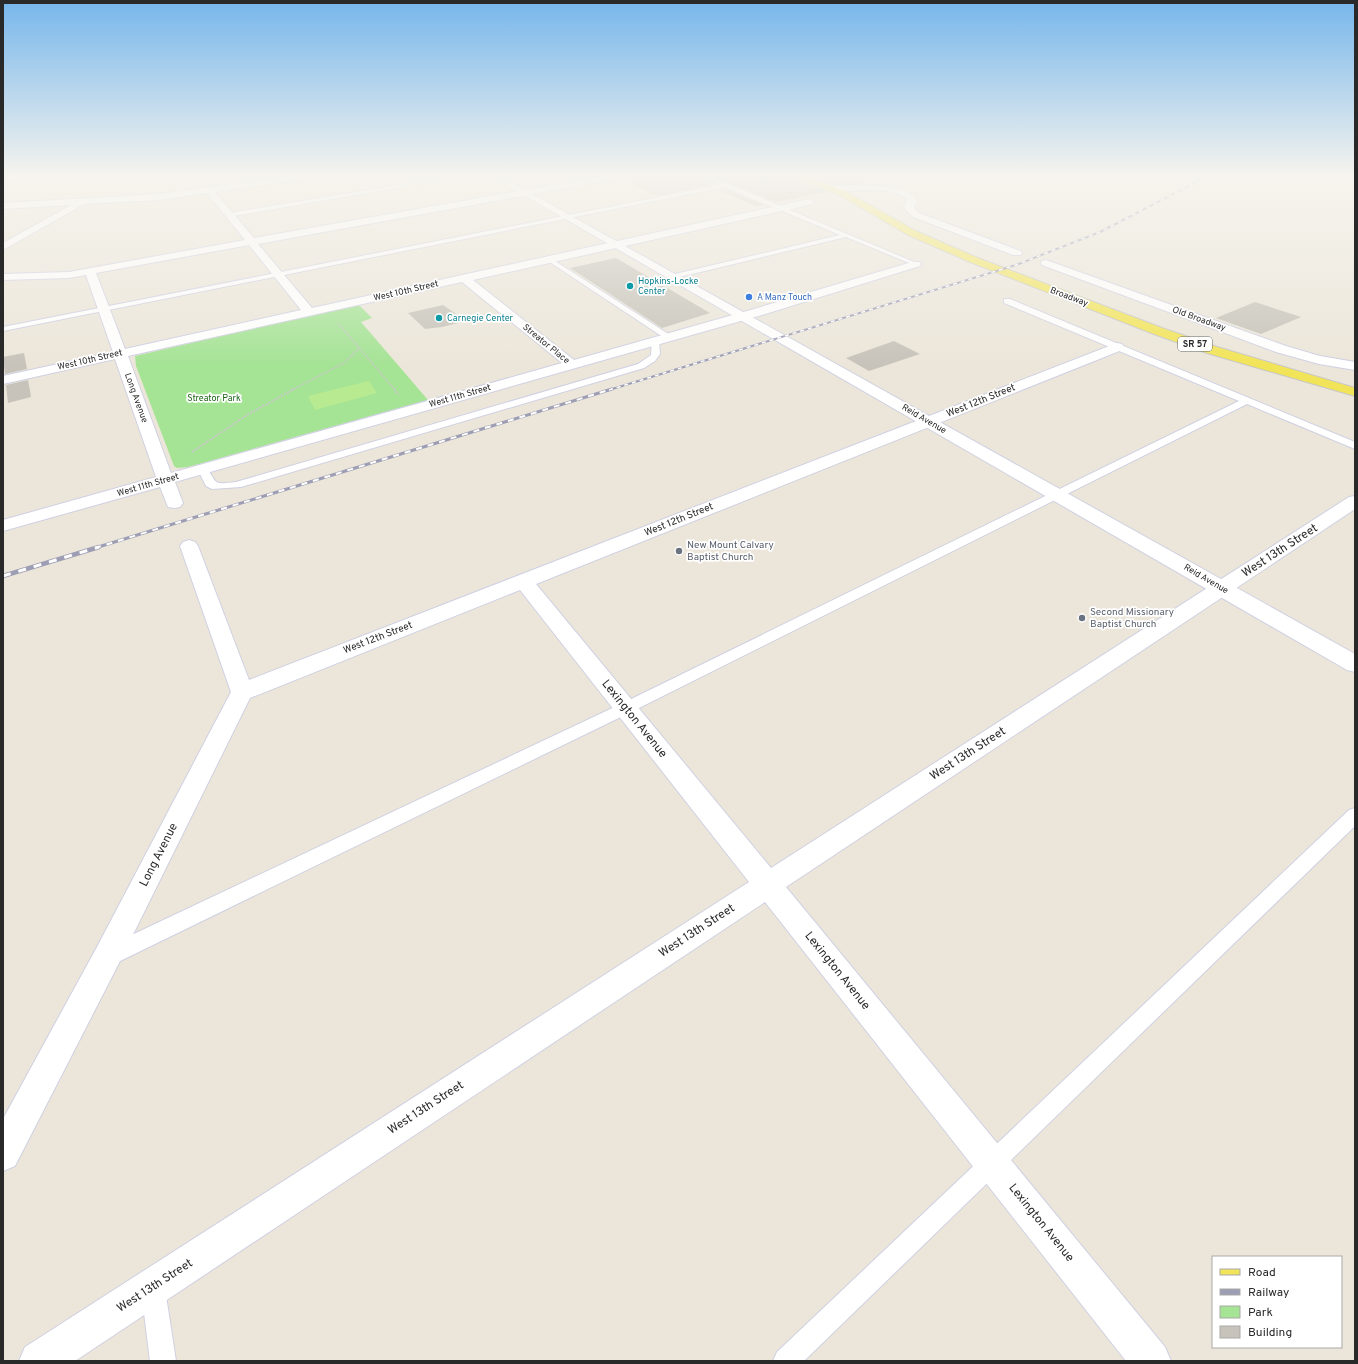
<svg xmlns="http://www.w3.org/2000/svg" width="1358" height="1364" viewBox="0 0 1358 1364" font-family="Overpass,sans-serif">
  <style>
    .green { fill: #a5e395 }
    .pitch { fill: #b8eb91 }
    .building { fill: #c7c3ba }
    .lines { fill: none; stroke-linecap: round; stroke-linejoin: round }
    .service-casing { stroke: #cfd0e2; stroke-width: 2 }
    .minor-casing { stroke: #cfd0e2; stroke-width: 2 }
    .tertiary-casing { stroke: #cfd0e2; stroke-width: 2 }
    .primary-casing { stroke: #c7c7c7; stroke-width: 2 }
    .path-far1 { stroke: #c7c7c7; stroke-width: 1.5; stroke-dasharray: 1.5 1; stroke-linecap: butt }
    .path { stroke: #c7c7c7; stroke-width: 2; stroke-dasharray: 2 1.5; stroke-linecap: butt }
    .service { fill: #fff; fill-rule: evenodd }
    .minor { fill: #fff; fill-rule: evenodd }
    .tertiary { fill: #fff; fill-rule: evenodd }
    .primary { fill: #f2e458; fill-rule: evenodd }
    .rail-far2-casing { stroke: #9d9db4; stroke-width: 2 }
    .rail-far1-casing { stroke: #9d9db4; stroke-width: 3 }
    .rail-casing { stroke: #9d9db4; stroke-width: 4.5 }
    .rail-far2 { stroke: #fff; stroke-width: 1.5; stroke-dasharray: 4; stroke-linecap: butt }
    .rail-far1 { stroke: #fff; stroke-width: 2; stroke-dasharray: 6; stroke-linecap: butt }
    .rail { stroke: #fff; stroke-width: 3; stroke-dasharray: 8; stroke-linecap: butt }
    .culture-dot { fill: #0f9aa8; stroke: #fff; stroke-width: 1.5 }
    .shop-dot { fill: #3f7fe0; stroke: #fff; stroke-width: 1.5 }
    .worship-dot { fill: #6b7280; stroke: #fff; stroke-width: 1.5 }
    .labels { text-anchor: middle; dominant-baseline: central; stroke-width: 3.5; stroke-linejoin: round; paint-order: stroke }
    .far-culture-label { font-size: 9px; fill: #0d838f; stroke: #fff; text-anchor: start }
    .far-street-label { font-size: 9px; fill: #292929; stroke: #fff }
    .far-shop-label { font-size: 9px; fill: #366cbe; stroke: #fff; text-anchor: start }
    .shield { fill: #fff; stroke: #696969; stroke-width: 1 }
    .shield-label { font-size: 9px; font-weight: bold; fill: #292929 }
    .far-park-label { font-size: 9px; fill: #1e6618; stroke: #fff }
    .street-label { font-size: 10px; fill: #292929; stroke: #fff }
    .worship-label { font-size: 10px; fill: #5b616d; stroke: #fff; text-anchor: start }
    .near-street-label { font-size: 12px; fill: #292929; stroke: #fff }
  </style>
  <rect width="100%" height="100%" fill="#ece6da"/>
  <path class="green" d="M356 305 361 307 372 318 361 322 428 400 188 467 177 468 174 466 136 366 135 356Z"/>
  <path class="pitch" d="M369 381 377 393 315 410 308 396Z"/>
  <path class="building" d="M626 175H697V176L715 184 658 196 622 179Z
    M708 175H790V176L827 192 776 202Z
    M805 175H866L867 183 832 185Z
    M725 189 764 205 756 206 718 190Z
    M616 258 710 313 662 328 570 268Z
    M1255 302 1301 317 1261 334 1216 318Z
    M443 305 466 321 442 327 425 329 408 313Z
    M894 341 920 354 869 371 846 358Z
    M24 353 27 369 5 374 3 357Z
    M28 380 31 397 8 403 6 385Z"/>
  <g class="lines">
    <g class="service-casing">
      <path id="service" d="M461 175H471L228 217 225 215 228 213Z
        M698 175H705L728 184 919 264 914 265 846 237 671 279V275L840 235 725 187 3 331V327L720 185Z
        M548 259H552L673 337 672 339H666L548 261Z
        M1004 299H1010L1355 442V449L1247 404 631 712 116 963 109 965 102 963 100 956 102 949 621 704 1239 401 1004 303Z
        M652 339H658L659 341 660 354 655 361 644 368 241 487 212 489 206 486 198 470 203 467 207 468C218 486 214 484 236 482L638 364 651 355Z
        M1355 808V826L804 1361H773L777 1352 1349 810Z
        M153 1277 162 1280 165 1289 176 1361H150L141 1289 144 1280Z"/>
    </g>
    <g class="minor-casing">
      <path id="minor" d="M3 175H38L34 178 3 180Z
        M297 175H316L312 178 215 192 254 238 609 175H625L621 178 258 244 312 308 809 199 814 202 809 205 473 280 574 360 754 309 912 262H920L921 264 920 266 762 315 175 482 183 503 180 507 174 508 168 507 160 487 3 531V520L156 477 115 359 3 384V376L113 352 86 275 69 278 3 280V274L69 272 245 240 207 193 160 200 84 204 3 250V243L71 205 3 209V203L160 194ZM249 245 301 310 125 349 96 273ZM462 282 562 363 171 473 128 356Z
        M863 185C881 186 905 184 917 200L914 208 919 213 1021 251 1022 253 1021 255H1013L913 217 904 208 907 200C893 185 853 191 833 192L829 189 833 186Z
        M1046 260 1286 346 1320 356 1355 362V370L1319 364 1276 352 1042 265 1041 263 1042 261Z
        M1117 343 1122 344 1124 347 1122 350 536 584 771 868 1349 497 1355 496V509L786 887 1165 1347 1171 1361H1126L765 902 75 1361H19L25 1347 749 882 520 590 250 698 117 967 15 1166 3 1171V1119L97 947 231 692 180 546 183 542 189 540 195 542 198 546 249 680Z"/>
    </g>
    <g class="tertiary-casing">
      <path id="tertiary" d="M489 175H498L1355 654V672L1347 670Z"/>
    </g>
    <g class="primary-casing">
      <path id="primary" d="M791 175H802L847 192 916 231 978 258 1162 328 1217 347 1355 388V396L1207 353 1154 334 970 262 908 235 841 196Z"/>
    </g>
    <path class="path-far1" d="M338 323 395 390
      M292 390 344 363 359 348"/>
    <path class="path" d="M394 389 399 395
      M192 452 247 415 294 389"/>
    <use href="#service" class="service"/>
    <use href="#minor" class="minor"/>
    <use href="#tertiary" class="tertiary"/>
    <use href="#primary" class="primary"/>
    <g class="rail-far2-casing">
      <path id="rail-far2" d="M609 390 1016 265 1100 232 1210 175"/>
    </g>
    <g class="rail-far1-casing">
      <path id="rail-far1" d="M95 548 612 389"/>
    </g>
    <g class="rail-casing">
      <path id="rail" d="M3 576 99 547"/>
    </g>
    <use href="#rail-far2" class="rail-far2"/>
    <use href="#rail-far1" class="rail-far1"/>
    <use href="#rail" class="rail"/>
  </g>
  <linearGradient id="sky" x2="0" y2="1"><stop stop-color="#76b6eb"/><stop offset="0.48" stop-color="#f6f4ee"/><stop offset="1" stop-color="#f6f4ee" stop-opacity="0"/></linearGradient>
  <rect width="1358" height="366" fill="url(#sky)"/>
  <g class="culture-dot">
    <circle cx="630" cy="286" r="4"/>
    <circle cx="439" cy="318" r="4"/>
  </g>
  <circle class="shop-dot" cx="749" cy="297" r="4"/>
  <g class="worship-dot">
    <circle cx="679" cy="551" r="4"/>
    <circle cx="1082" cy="618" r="4"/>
  </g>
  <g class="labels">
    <g class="far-culture-label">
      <text x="638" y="281">Hopkins-Locke<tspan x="638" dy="10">Center</tspan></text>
      <text x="447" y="318">Carnegie Center</text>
    </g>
    <g class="far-street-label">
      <text transform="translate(406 291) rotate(-13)">West 10th Street</text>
      <text transform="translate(1069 297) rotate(21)">Broadway</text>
      <text transform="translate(1199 319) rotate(20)">Old Broadway</text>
      <text transform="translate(546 344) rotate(39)">Streator Place</text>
      <text transform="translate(90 360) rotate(-13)">West 10th Street</text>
      <text transform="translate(460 396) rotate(-16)">West 11th Street</text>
      <text transform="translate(136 398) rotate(70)">Long Avenue</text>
      <text transform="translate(924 419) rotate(30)">Reid Avenue</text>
      <text transform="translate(148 485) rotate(-16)">West 11th Street</text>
      <text transform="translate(1206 579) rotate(30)">Reid Avenue</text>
    </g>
    <g class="far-shop-label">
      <text x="757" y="297">A Manz Touch</text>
    </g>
    <rect class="shield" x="1178" y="337" width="34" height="14" rx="3"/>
    <g class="shield-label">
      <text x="1195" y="344">SR 57</text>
    </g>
    <g class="far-park-label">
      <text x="214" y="398">Streator Park</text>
    </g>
    <g class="street-label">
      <text transform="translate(981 401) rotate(-22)">West 12th Street</text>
      <text transform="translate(679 520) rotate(-22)">West 12th Street</text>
      <text transform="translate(378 638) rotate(-21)">West 12th Street</text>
    </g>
    <g class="worship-label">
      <text x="687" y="545">New Mount Calvary<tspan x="687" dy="12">Baptist Church</tspan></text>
      <text x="1090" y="612">Second Missionary<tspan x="1090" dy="12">Baptist Church</tspan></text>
    </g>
    <g class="near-street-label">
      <text transform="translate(1280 551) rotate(-33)">West 13th Street</text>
      <text transform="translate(634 719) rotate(51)">Lexington Avenue</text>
      <text transform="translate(968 754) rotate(-33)">West 13th Street</text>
      <text transform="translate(159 855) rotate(-63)">Long Avenue</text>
      <text transform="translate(697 931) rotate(-33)">West 13th Street</text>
      <text transform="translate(837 971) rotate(51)">Lexington Avenue</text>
      <text transform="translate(426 1108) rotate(-33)">West 13th Street</text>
      <text transform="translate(1041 1223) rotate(51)">Lexington Avenue</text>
      <text transform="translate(155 1286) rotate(-33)">West 13th Street</text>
    </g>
  </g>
  <rect width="1358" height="1364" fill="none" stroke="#292929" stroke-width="8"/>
  <rect x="1212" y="1256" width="130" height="92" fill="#ffffff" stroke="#a9a9a9"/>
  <rect x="1220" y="1269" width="20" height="6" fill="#f2e458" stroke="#a9a9a9"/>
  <text x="1248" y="1276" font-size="12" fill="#292929">Road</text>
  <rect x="1220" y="1289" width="20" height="6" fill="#9d9db4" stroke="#a9a9a9"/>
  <text x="1248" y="1296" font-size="12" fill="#292929">Railway</text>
  <rect x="1220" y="1306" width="20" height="12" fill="#a5e395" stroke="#a9a9a9"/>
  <text x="1248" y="1316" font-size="12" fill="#292929">Park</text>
  <rect x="1220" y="1326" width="20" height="12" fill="#c7c3ba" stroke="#a9a9a9"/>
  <text x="1248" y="1336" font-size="12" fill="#292929">Building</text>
</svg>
